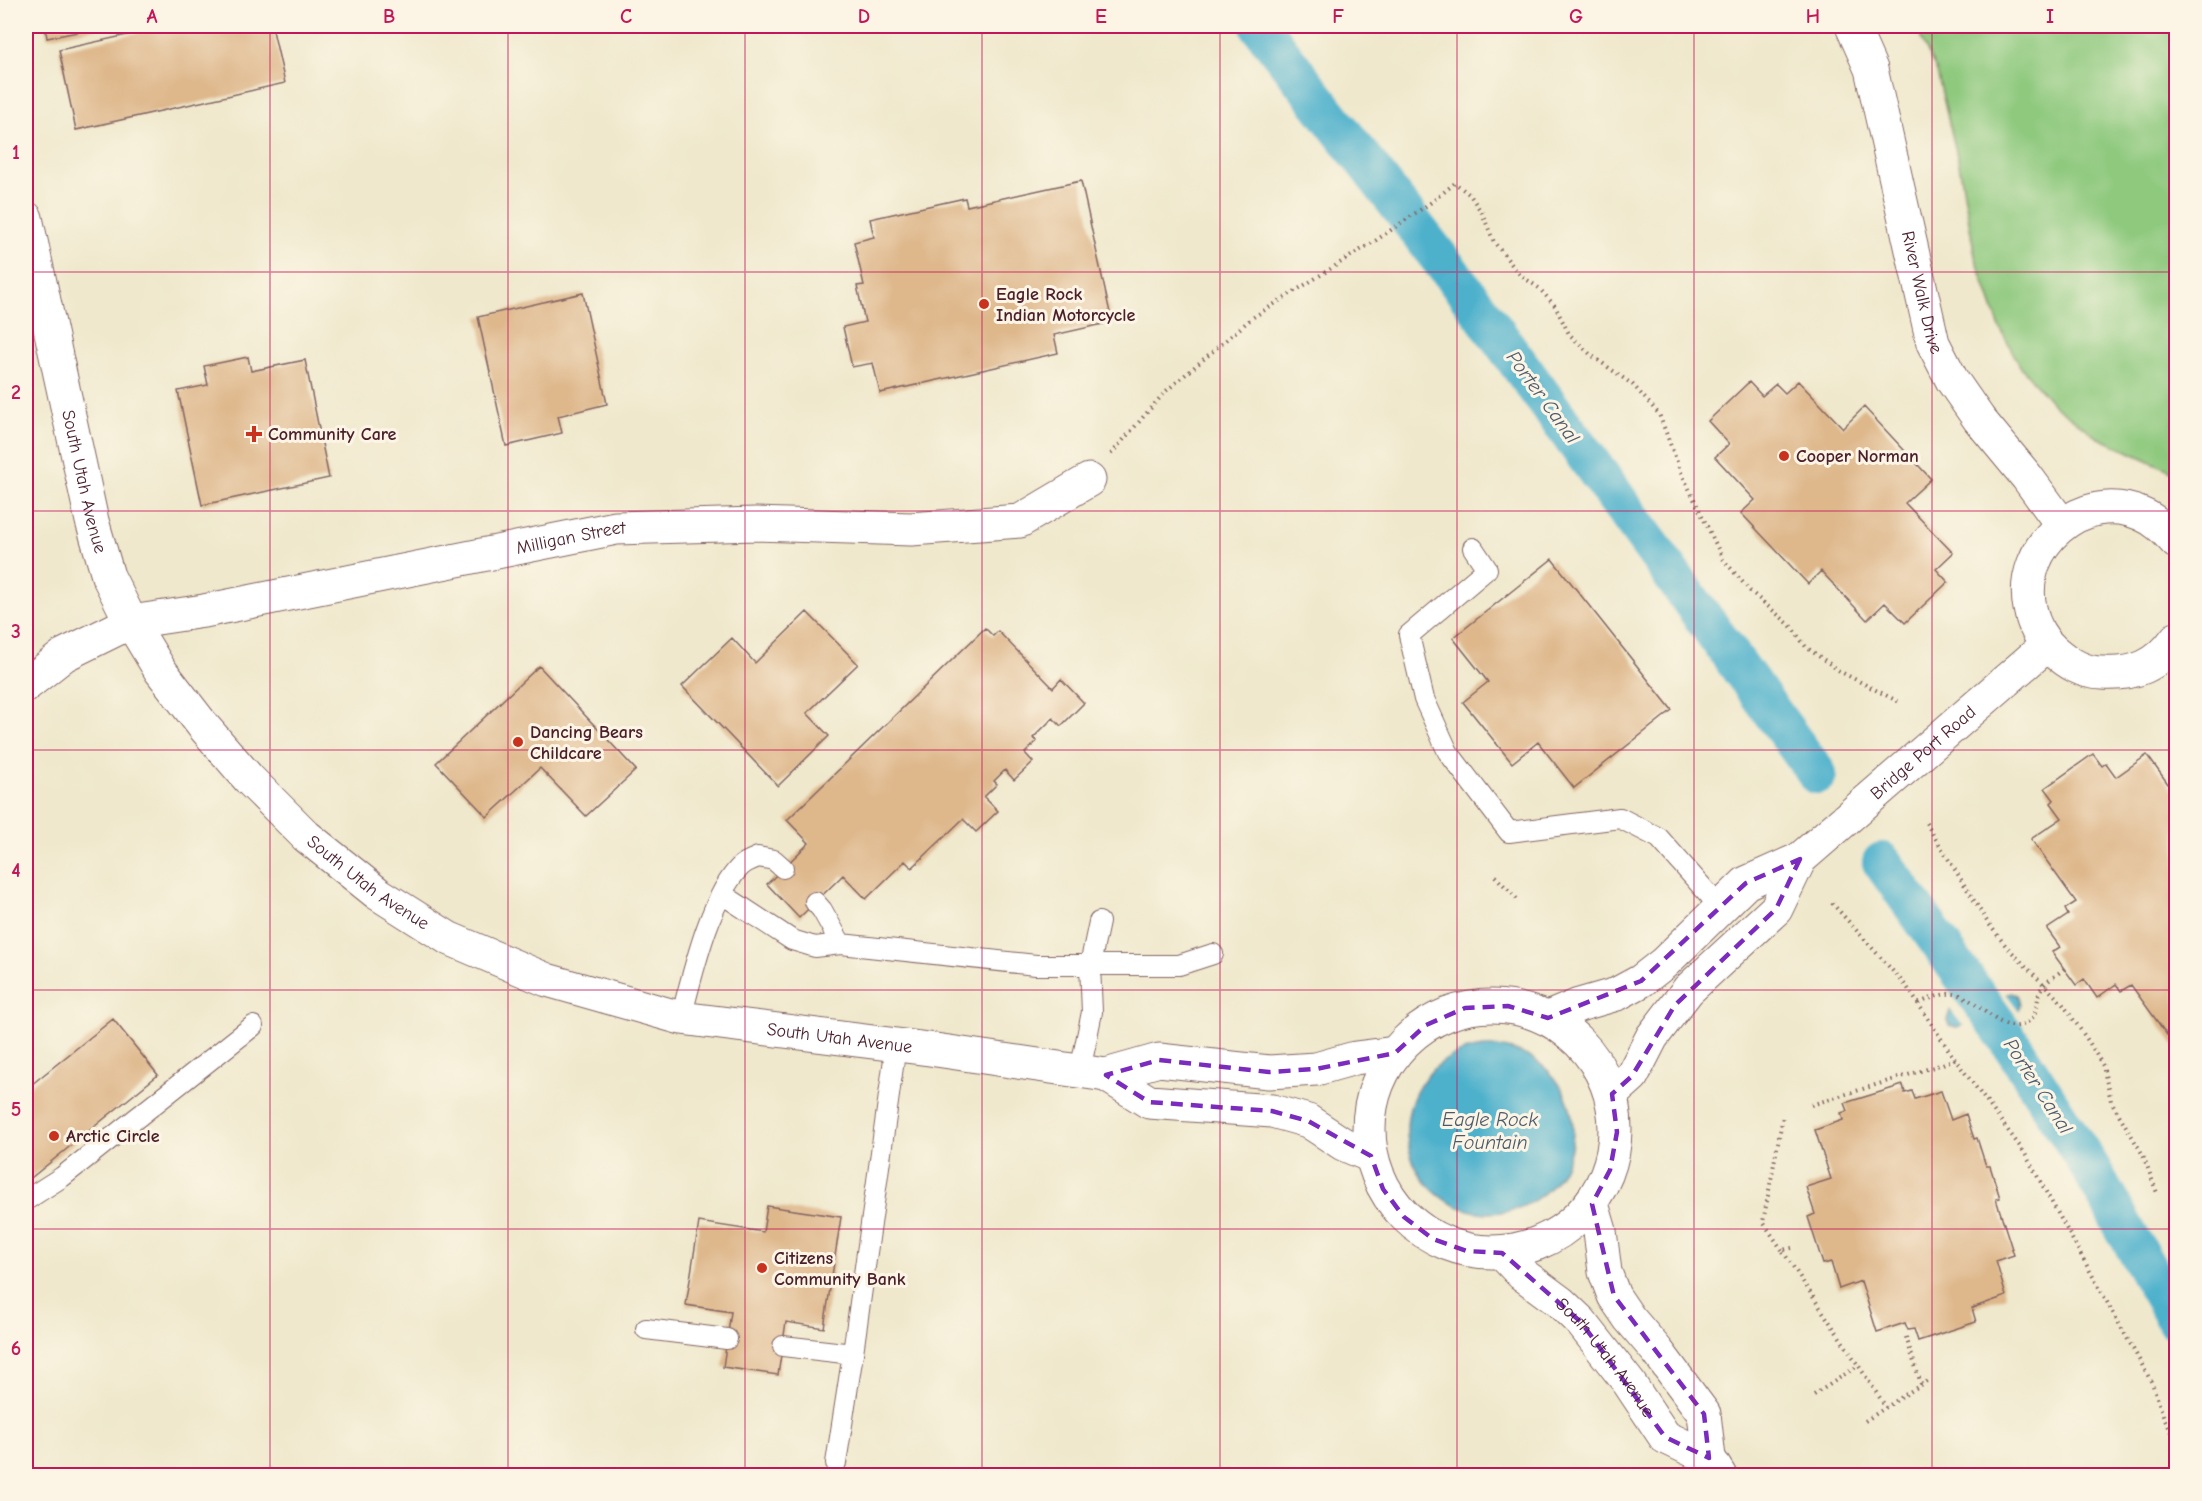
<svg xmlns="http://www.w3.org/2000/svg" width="2202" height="1501" viewBox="0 0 2202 1501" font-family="'Comic Neue',sans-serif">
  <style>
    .green { fill: #8ec97e; stroke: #6c7454; stroke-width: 1.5 }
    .water { fill: #4db1cc; stroke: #4c687c; stroke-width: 1.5 }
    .pier { fill: #efe8cc }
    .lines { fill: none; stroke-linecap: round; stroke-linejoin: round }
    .canal { stroke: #4db1cc; stroke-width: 40 }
    .building { fill: #deb78b }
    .service-casing { stroke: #846563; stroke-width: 22 }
    .minor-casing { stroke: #846563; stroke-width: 35 }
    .tertiary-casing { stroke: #846563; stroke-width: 35 }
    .secondary-casing { stroke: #846563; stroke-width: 35 }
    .path { stroke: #846563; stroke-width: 4; stroke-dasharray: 1.5 4.5; stroke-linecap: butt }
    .service { stroke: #fff; stroke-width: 20 }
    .minor { stroke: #fff; stroke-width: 33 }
    .tertiary { stroke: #fff; stroke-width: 33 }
    .secondary { stroke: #fff; stroke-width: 33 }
    .marked { fill: none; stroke: #7b2cbf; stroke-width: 4.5; stroke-dasharray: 12 8; stroke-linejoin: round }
    .grid { fill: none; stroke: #c2185b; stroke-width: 1.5; stroke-opacity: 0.55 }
    .poi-dot { fill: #c8321e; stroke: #fcf5e5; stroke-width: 2 }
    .labels { text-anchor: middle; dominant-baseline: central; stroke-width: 6; stroke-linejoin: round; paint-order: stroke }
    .street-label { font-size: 18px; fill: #4a1f2b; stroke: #fcf5e5 }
    .poi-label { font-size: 18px; font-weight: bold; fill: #4a1f2b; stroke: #fcf5e5; text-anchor: start }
    .water-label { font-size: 20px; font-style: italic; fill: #4b596b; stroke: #fcf5e5 }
    .neatline { fill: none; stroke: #c2185b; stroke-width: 2 }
    .grid-label { font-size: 20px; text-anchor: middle; font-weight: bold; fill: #c2185b }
  </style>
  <rect width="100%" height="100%" fill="#fcf5e5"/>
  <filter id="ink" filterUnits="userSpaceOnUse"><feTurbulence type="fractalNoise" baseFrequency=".0167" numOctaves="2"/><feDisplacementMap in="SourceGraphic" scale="12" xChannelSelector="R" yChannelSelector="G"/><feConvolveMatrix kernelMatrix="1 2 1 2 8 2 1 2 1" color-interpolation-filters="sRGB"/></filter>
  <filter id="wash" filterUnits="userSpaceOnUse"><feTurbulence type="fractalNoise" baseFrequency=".008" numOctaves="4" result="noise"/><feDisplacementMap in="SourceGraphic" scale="24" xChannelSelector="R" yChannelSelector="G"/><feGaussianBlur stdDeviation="1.35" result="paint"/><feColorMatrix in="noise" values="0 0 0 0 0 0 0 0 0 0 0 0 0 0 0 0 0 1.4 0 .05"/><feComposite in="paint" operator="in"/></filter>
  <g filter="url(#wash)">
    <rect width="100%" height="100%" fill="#efe8cc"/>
    <path class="green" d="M1915 26H2176V473L2097 437 2054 405 2020 366 2000 328 1975 256 1959 164 1937 72Z"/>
    <path class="water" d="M2011 993 2017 995C2021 1003 2021 1008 2014 1014H1999L1957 1027 1949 1025 1947 1020 1951 1008 1972 1009Z
      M1407 1130a83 83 0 1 1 166 0a83 83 0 1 1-166 0Z"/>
    <path class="pier" d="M2005 992 2020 1012 2008 1019 1992 1016 1986 1025 1979 1027H1964L1948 1007 1955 1002 1971 1006 1985 993Z"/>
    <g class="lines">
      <path class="canal" d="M1260 26 1478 308 1817 774
        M1882 862 2012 1045 2090 1167 2176 1320"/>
    </g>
    <g id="blocks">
      <path class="building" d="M45 26H103V27L47 38Z
        M168 26H272L285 83 76 130 59 50Z
        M1081 181 1112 322 1054 335 1058 353 880 393 873 363 852 367 843 327 865 322 857 286 864 285 854 242 874 237 870 219 965 198 967 206Z
        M583 293 607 404 558 416 562 433 506 446 478 317Z
        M248 357 251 371 305 360 329 478 202 505 178 391 208 385 204 366Z
        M1798 381 1843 428 1864 407 1931 479 1905 503 1953 553 1936 569 1948 582 1905 623 1885 603 1867 620 1821 571 1808 584 1741 513 1755 500 1715 457 1729 444 1708 421 1749 382 1762 396 1776 384 1785 393Z
        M1552 559 1672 710 1574 788 1538 742 1512 763 1463 702 1488 682 1453 638Z
        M807 612 858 664 807 713 829 736 778 786 682 686 732 638 755 663Z
        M985 628 993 636 998 631 1053 688 1061 679 1084 703 1061 726 1053 718 1033 738 1037 741 1025 753 1033 762 1014 780 1005 770 994 781 997 784 984 797 998 811 976 832 963 819 912 868 905 861 866 899 843 875 799 918 767 884 809 843 787 820Z
        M539 666 636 770 586 816 540 768 487 817 436 763Z
        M2093 754 2102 766 2106 763 2116 777 2147 755 2174 792 2176 790V1045L2175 1046 2131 985 2121 991 2116 984 2097 998 2084 979 2076 985 2052 952 2060 947 2047 929 2068 915 2065 909 2076 902 2031 839 2062 818 2051 803 2054 800 2045 788Z
        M113 1019 158 1075 26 1182V1089Z
        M1903 1085 1905 1093 1912 1091 1915 1099 1941 1091 1951 1120 1966 1114 1974 1139 1977 1138 1986 1166H1990L2000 1198 1996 1199 2014 1255 1996 1261 2006 1296 1972 1308 1976 1322 1918 1341 1914 1329 1908 1330 1905 1323 1877 1332 1861 1281 1839 1289 1831 1262 1823 1264 1808 1217 1815 1214 1806 1187 1831 1179 1815 1130 1843 1120 1841 1113 1848 1111 1845 1103Z
        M767 1206 841 1217 824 1328 786 1322 778 1375 723 1367 731 1312 686 1305 699 1222 763 1232Z"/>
    </g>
  </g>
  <g filter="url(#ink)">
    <use href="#blocks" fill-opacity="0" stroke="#846563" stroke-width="1.5"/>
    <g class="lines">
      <g class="service-casing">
        <path id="service" d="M1473 548 1487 569 1409 635 1424 699 1448 752 1509 832 1620 818 1659 838 1720 907
          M722 894 792 940 815 947 841 944 1036 965H1179L1213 954
          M815 902 822 910 841 944
          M681 1018C692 976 710 896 741 866 745 862 753 859 758 857L774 860 783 868
          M1080 1071 1092 1012 1090 965 1099 922
          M26 1200 62 1177 253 1026
          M646 1329 727 1339
          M783 1346 853 1354
          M836 1463 852 1360 896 1045"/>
      </g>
      <g class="minor-casing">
        <g id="minor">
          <path id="s1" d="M1852 26 1871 69 1933 343 1952 380 1979 419 2027 477 2062 525"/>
          <path d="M2176 542C2166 531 2156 520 2141 514 2082 488 2017 547 2030 608 2033 624 2041 640 2054 651 2068 663 2083 673 2102 673 2135 675 2157 666 2176 639"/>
          <path id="s2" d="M131 622 204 611 616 528 756 524 911 529 1020 521 1089 480"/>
          <path id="s3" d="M1548 1018 1579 1005 1617 994 1641 981 1664 963 1746 883 1800 859 2047 645"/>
          <path d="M1612 1094 1632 1076 1652 1037 1688 990 1776 909 1800 859"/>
        </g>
      </g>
      <g class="tertiary-casing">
        <path id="tertiary" d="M26 685 64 655 131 622"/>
      </g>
      <g class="secondary-casing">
        <g id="secondary">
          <path id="s4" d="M26 218 92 521 108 576 131 622 160 670 204 727 249 779 306 836 377 893 448 938 547 980 681 1018 929 1049 1106 1075 1159 1060 1269 1072 1316 1069 1355 1058 1395 1053"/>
          <circle cx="1492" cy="1129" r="123"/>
          <path d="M1106 1075 1149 1102 1272 1111 1308 1121 1343 1144 1371 1156"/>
          <path d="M1592 1204 1600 1231 1605 1272 1614 1296 1629 1318 1658 1352 1704 1414 1709 1458 1720 1476"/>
          <path id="s5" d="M1502 1253 1522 1274 1560 1302 1581 1322 1629 1383 1665 1437 1709 1458"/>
        </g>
      </g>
      <path class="path" d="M1111 454 1165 392 1252 318 1375 241 1433 201 1455 183 1470 195 1482 213 1494 242 1520 275 1539 288 1555 306 1569 334 1591 355 1633 385 1659 414 1680 470 1723 559 1750 591 1790 625 1806 647 1841 672 1901 703
        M1926 823 1988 923 2006 946 2062 1003 2089 1042 2103 1066 2111 1101 2143 1155 2157 1193
        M1495 876 1519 901
        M1832 903 1907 987 1954 1058 2024 1152 2152 1383 2164 1418 2176 1441
        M1919 1003C1932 998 1945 991 1960 995 1980 1002 2006 1040 2029 1021 2039 1013 2036 1000 2040 991 2045 981 2057 975 2064 969
        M1811 1105 1940 1065 1955 1059
        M1792 1248 1782 1250 1886 1407
        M1782 1250 1763 1222 1783 1116
        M1906 1337 1921 1384
        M1814 1395 1859 1365
        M1865 1421 1928 1380"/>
      <use href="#service" class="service"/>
      <use href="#minor" class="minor"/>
      <use href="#tertiary" class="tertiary"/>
      <use href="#secondary" class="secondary"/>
    </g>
  </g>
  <path class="marked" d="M1800 859 1776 909 1675 1005 1632 1076 1612 1094 1617 1132 1610 1170 1592 1204 1614 1296 1704 1414 1709 1458 1665 1437 1581 1322 1502 1253 1467 1251 1433 1239 1404 1217 1383 1189 1371 1156 1308 1121 1272 1111 1149 1102 1106 1075 1159 1060 1269 1072 1316 1069 1395 1053 1426 1025 1465 1008 1508 1006 1548 1018 1641 981 1746 883Z"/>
  <path class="grid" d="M270 26V1476M508 26V1476M745 26V1476M982 26V1476M1220 26V1476M1457 26V1476M1694 26V1476M1932 26V1476M26 272H2176M26 511H2176M26 750H2176M26 990H2176M26 1229H2176"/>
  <g class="poi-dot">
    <circle cx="984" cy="304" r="6"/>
    <path d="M251 425h6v6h6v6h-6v6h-6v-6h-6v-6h6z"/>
    <circle cx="1784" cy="456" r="6"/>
    <circle cx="518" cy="742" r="6"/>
    <circle cx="54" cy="1136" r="6"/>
    <circle cx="762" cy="1268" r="6"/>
  </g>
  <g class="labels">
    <g class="street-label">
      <text stroke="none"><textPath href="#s1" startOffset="276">River Walk Drive</textPath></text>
      <text stroke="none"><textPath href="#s4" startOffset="270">South Utah Avenue</textPath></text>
      <text stroke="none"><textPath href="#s2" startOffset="448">Milligan Street</textPath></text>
      <text stroke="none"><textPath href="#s3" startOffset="466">Bridge Port Road</textPath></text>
      <text stroke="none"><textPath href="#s4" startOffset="774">South Utah Avenue</textPath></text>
      <text stroke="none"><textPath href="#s4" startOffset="1278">South Utah Avenue</textPath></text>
      <text stroke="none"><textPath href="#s5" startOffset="148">South Utah Avenue</textPath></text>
    </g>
    <g class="poi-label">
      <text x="996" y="294">Eagle Rock<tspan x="996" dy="21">Indian Motorcycle</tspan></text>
      <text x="268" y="434">Community Care</text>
      <text x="1796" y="456">Cooper Norman</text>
      <text x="530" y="732">Dancing Bears<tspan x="530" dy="21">Childcare</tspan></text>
      <text x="66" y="1136">Arctic Circle</text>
      <text x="774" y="1258">Citizens<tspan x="774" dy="21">Community Bank</tspan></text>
    </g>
    <g class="water-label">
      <text transform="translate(1543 397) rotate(54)">Porter Canal</text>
      <text transform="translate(2038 1086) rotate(57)">Porter Canal</text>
      <text x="1490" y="1119">Eagle Rock<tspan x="1490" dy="23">Fountain</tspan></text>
    </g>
  </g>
  <rect width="2202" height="1501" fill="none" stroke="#fcf5e5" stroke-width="66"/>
  <rect x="33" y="33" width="2136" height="1435" class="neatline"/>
  <g class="grid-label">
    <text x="152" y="23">A</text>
    <text x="389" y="23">B</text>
    <text x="626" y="23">C</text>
    <text x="864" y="23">D</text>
    <text x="1101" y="23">E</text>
    <text x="1338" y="23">F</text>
    <text x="1576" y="23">G</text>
    <text x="1813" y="23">H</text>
    <text x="2050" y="23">I</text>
    <text x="16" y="159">1</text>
    <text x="16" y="399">2</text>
    <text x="16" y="638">3</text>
    <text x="16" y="877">4</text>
    <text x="16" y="1116">5</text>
    <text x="16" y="1355">6</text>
  </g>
</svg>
